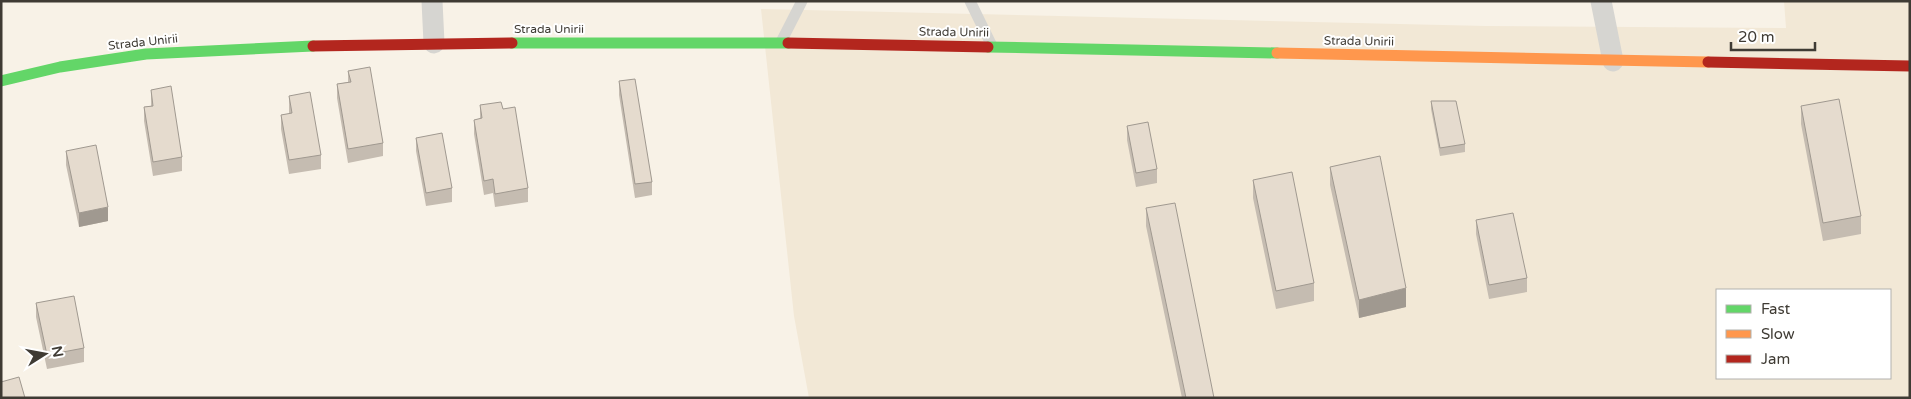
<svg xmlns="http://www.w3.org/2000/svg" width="1911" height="399" viewBox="0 0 1911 399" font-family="'Varela Round',sans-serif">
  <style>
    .built { fill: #f2e8d6; fill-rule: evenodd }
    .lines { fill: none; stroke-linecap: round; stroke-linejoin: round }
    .lane { stroke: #d6d5d1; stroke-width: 11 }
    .street { stroke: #d6d5d1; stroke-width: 21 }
    .fast { stroke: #63d668; stroke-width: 11 }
    .slow { stroke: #ff974d; stroke-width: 11 }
    .jam { stroke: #b3261e; stroke-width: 11 }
    .wall { fill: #c5bcb1 }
    .shaded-wall { fill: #a09990 }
    .building { fill: #e5dbce; stroke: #a09990 }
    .labels { text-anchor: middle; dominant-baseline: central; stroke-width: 4; stroke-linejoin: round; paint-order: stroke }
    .street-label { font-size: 12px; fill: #3f3b34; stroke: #fff }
  </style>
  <rect width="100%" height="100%" fill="#f8f2e7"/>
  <path class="built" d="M1784 1H1910V398H809L794 316 761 9 1486 26 1786 28ZM1717 290H1890V378H1717Z"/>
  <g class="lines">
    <path class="lane" d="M970 1 992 46
      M781 42 802 1"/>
    <path class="street" d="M432 1 434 43
      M1601 1 1613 61"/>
    <path class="fast" d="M512 43H788
      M988 47 1277 53
      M1 81 60 67 146 54 313 46"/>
    <path class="slow" d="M1277 53 1708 62"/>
    <path class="jam" d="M788 43 988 47
      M313 46 512 43
      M1708 62 1910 66"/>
  </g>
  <path class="wall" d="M348 71 383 143V156L348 163 337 98V84L348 82Z
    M619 81 652 182V195L635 198 619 95Z
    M151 90 182 157V171L153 176 144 121V107L151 106Z
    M289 96 321 155V169L289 174 281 129V115L289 114Z
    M1431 101 1465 144V152L1440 156 1431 109Z
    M480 105 503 109 528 188V202L495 207 493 193 484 195 474 134V120L480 119Z
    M1801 106 1861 216V234L1823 241 1801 124Z
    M1127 126 1157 169V183L1136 187 1127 140Z
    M416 138 452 188V202L426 206 416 151Z
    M66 151 108 221 79 227 66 165Z
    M1330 167 1406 307 1359 318 1330 185Z
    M1253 180 1314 283V301L1276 309 1253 198Z
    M1146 208 1214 398H1182L1146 226Z
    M1476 220 1527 278V292L1489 299 1476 234Z
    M36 303 84 348V362L47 369 36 317Z"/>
  <path class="shaded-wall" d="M108 207V221L79 227V213Z
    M1406 288V307L1359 318V300Z"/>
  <path class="building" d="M370 67 383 143 348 149 337 84 351 82 348 71Z
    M635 79 652 182 635 184 619 81Z
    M171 86 182 157 153 162 144 107 153 106 151 90Z
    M310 92 321 155 289 160 281 115 292 113 289 96Z
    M1839 99 1861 216 1823 223 1801 106Z
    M1431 101H1456L1465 144 1440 148Z
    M501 102 503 109 515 107 528 188 495 194 493 179 484 181 474 120 482 118 480 105Z
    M1148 122 1157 169 1136 173 1127 126Z
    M442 133 452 188 426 193 416 138Z
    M96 145 108 207 79 213 66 151Z
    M1380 156 1406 288 1359 300 1330 167Z
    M1292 172 1314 283 1276 291 1253 180Z
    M1175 203 1214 398H1186L1146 208Z
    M1513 213 1527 278 1489 285 1476 220Z
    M74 296 84 348 47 355 36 303Z
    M19 377 25 398H1V382Z"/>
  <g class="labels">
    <g class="street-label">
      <text x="549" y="29">Strada Unirii</text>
      <text transform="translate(954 32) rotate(1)">Strada Unirii</text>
      <text transform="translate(1359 41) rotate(1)">Strada Unirii</text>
      <text transform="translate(143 42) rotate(-6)">Strada Unirii</text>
    </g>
  </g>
  <rect width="1911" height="399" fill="none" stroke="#3f3b34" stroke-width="5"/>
  <rect x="1716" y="289" width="175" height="90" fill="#ffffff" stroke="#b2b1ae"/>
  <rect x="1726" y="305" width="25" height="8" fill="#63d668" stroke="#b2b1ae"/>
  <text x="1761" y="314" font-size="15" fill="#3f3b34">Fast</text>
  <rect x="1726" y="330" width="25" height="8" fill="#ff974d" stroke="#b2b1ae"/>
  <text x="1761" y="339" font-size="15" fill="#3f3b34">Slow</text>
  <rect x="1726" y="355" width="25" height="8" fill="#b3261e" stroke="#b2b1ae"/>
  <text x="1761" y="364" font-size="15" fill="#3f3b34">Jam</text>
  <g transform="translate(45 354) rotate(79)" stroke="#ffffff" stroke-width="4" paint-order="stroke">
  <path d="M0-4L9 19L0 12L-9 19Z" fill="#3f3b34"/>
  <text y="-8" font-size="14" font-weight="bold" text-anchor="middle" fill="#3f3b34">N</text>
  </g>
  <path d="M1731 42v8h84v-8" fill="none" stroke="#3f3b34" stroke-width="2.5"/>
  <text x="1738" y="42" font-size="15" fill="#3f3b34" stroke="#ffffff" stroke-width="4" paint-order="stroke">20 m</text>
</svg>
